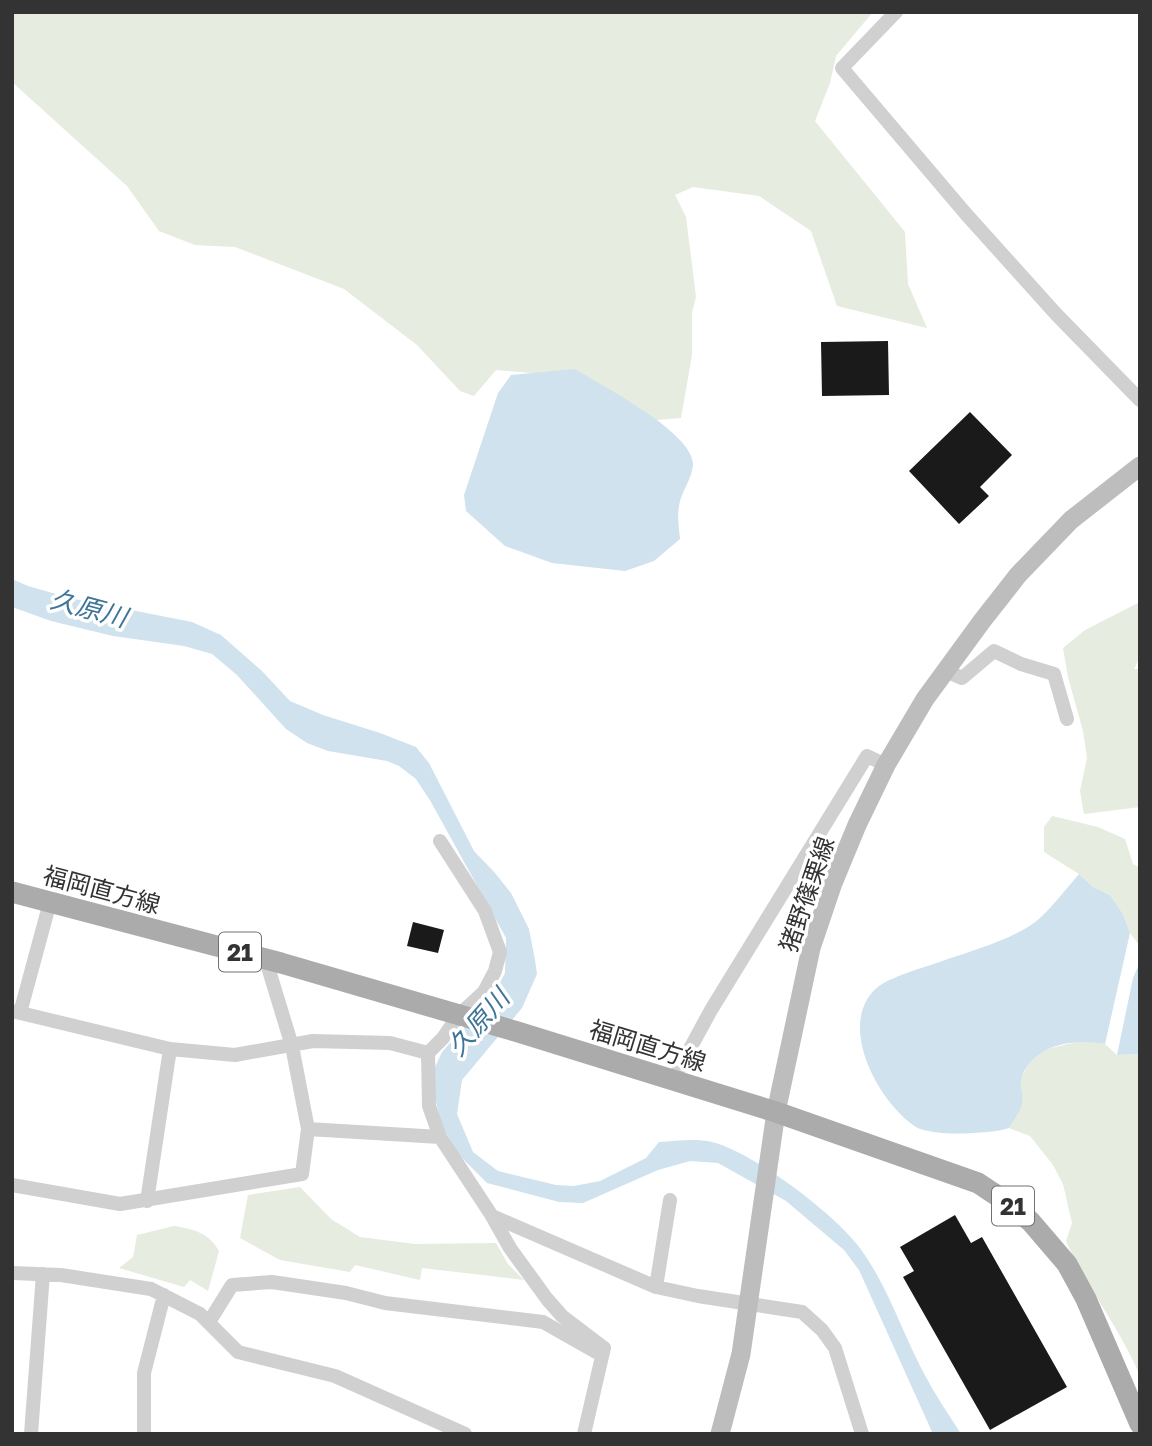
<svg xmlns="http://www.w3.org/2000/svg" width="1152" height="1446" viewBox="0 0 1152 1446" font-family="'Golos Text','Noto Sans JP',sans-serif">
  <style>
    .green { fill: #e6ecdf }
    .water { fill: #cfe2ee }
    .building { fill: #1a1a1a }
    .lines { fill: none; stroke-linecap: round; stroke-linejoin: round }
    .minor { stroke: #d0d0d0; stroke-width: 14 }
    .secondary { stroke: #bdbdbd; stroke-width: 19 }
    .primary { stroke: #ababab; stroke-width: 21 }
    .labels { text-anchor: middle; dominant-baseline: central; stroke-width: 7; stroke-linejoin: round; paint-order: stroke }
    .shield { fill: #fff; stroke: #707070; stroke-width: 2 }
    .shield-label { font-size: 23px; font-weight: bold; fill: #333 }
    .street-label { font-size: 24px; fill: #333; stroke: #fff }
    .water-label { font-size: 26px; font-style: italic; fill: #3f7597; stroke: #fff }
  </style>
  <rect width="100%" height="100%" fill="#fff"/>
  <path class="green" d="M12 12H873L836 56 830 83 815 121 905 232 908 284 927 328 837 306 811 231 759 196 693 187 675 195 686 217 696 297 692 313V355L681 418 656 420 575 370 543 374 496 370 474 396 460 391 417 345 344 289 235 247 195 245 159 231 127 186 12 82Z
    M1140 602V657L1134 669H1140V807L1084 814 1080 791 1087 758 1083 731 1068 677 1063 648 1085 630Z
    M1052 816 1098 827 1125 839 1133 864 1140 868V946L1130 933 1123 914 1110 895 1093 887 1079 874 1044 852V827Z
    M1085 1040 1105 1044 1117 1055 1140 1054V1376C1120 1328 1087 1288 1066 1241L1072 1223 1063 1184 1053 1165 1030 1136 1009 1128 1022 1104 1021 1079 1031 1059 1047 1049Z
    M300 1187 331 1219 360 1237 415 1244 496 1243 508 1264 524 1280 422 1268 420 1280 355 1265 350 1272 280 1260 240 1238 248 1195Z
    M174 1226C194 1229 209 1233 219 1251L208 1291 190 1280 184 1287 119 1268 133 1257 137 1235Z"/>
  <path class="water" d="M575 369C600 385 695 433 693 465 692 479 681 492 679 506 677 516 679 528 680 539L654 561 625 571 552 563 505 546 466 511 464 495 498 393 511 375Z
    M12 579 28 586 70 598 192 622 221 635 262 671 290 701 323 715 380 733 416 747 429 763 474 851 495 873 511 893 529 929 535 960 537 974 522 1008 462 1080 457 1114 473 1152 498 1171 556 1185 574 1186 600 1181 646 1158 659 1142C677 1141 695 1138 712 1142 753 1152 838 1216 862 1251 890 1290 904 1338 927 1379 937 1398 950 1416 961 1434H933L859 1270 844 1250 786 1201 718 1163 690 1161 658 1170 583 1203 559 1202 487 1183 458 1154 442 1126 435 1098V1067L442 1052 495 992 505 973 506 938 431 802 416 779 399 766 387 761 328 751 307 743 286 729 237 675 212 654 184 646 113 636 51 621 12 607Z
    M1079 874 1093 887 1110 895 1123 914 1130 933 1105 1044C1075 1038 1033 1044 1022 1077 1019 1085 1024 1095 1022 1104 1020 1112 1013 1121 1009 1128 991 1134 933 1137 916 1127 878 1103 834 1021 879 986 895 975 929 966 948 959 975 950 1019 937 1040 918 1054 905 1066 889 1079 874Z
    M1140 962V1054L1117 1055 1133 978Z"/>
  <path class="building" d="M888 341 889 395 822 396 821 342Z
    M970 412 1012 455 980 487 989 496 959 524 909 471Z
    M413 922 444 930 438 953 407 946Z
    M955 1215 971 1243 982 1237 1067 1387 990 1430 903 1277 914 1271 900 1247Z"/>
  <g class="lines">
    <path class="minor" d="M896 12 842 68 966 214 1056 314 1140 400
      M946 671 962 678 994 651 1021 664 1054 674 1067 719
      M440 841 485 911 500 952 495 971 484 992 458 1016 443 1038 428 1053 429 1106 440 1137 492 1216 510 1248 547 1299 562 1316 604 1348 584 1434
      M12 1011 170 1049 235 1055 313 1041 390 1043 428 1053
      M20 1013 50 902
      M673 1080 711 1010 867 756 886 765
      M308 1129 440 1137
      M12 1185 120 1204 302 1174 308 1129 292 1046 268 967 269 960
      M147 1201 170 1049
      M492 1216 656 1287 698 1296 802 1312 822 1330 835 1348 862 1434
      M12 1273 61 1275 151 1289 200 1314 238 1352 335 1376 465 1434
      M656 1287 670 1200
      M209 1322 232 1285 272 1282 346 1293 385 1303 543 1322 596 1352 604 1348
      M31 1434 43 1274
      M144 1434V1373L164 1295"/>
    <path class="secondary" d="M720 1434 741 1354 776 1112 811 948 833 883 857 825 886 765 925 699 982 621 1018 575 1071 520 1140 466"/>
    <path class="primary" d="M12 892 281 963 518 1032 776 1112 978 1183 1017 1209 1031 1222 1067 1264 1086 1299 1140 1424"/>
  </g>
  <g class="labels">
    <g class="shield">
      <rect x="219" y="932.5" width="42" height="39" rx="5"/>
      <rect x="992" y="1186.5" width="42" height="39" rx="5"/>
    </g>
    <g class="shield-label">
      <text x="240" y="952">21</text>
      <text x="1013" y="1206">21</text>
    </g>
    <g class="street-label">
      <text transform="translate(102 889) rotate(15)">福岡直方線</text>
      <text transform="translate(806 894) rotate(-71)">猪野篠栗線</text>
      <text transform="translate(648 1045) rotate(17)">福岡直方線</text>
    </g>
    <g class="water-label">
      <text transform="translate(89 608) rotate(15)">久原川</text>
      <text transform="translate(478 1022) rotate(-49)">久原川</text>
    </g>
  </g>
  <rect width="1152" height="1446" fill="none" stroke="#333333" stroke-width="28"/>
</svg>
